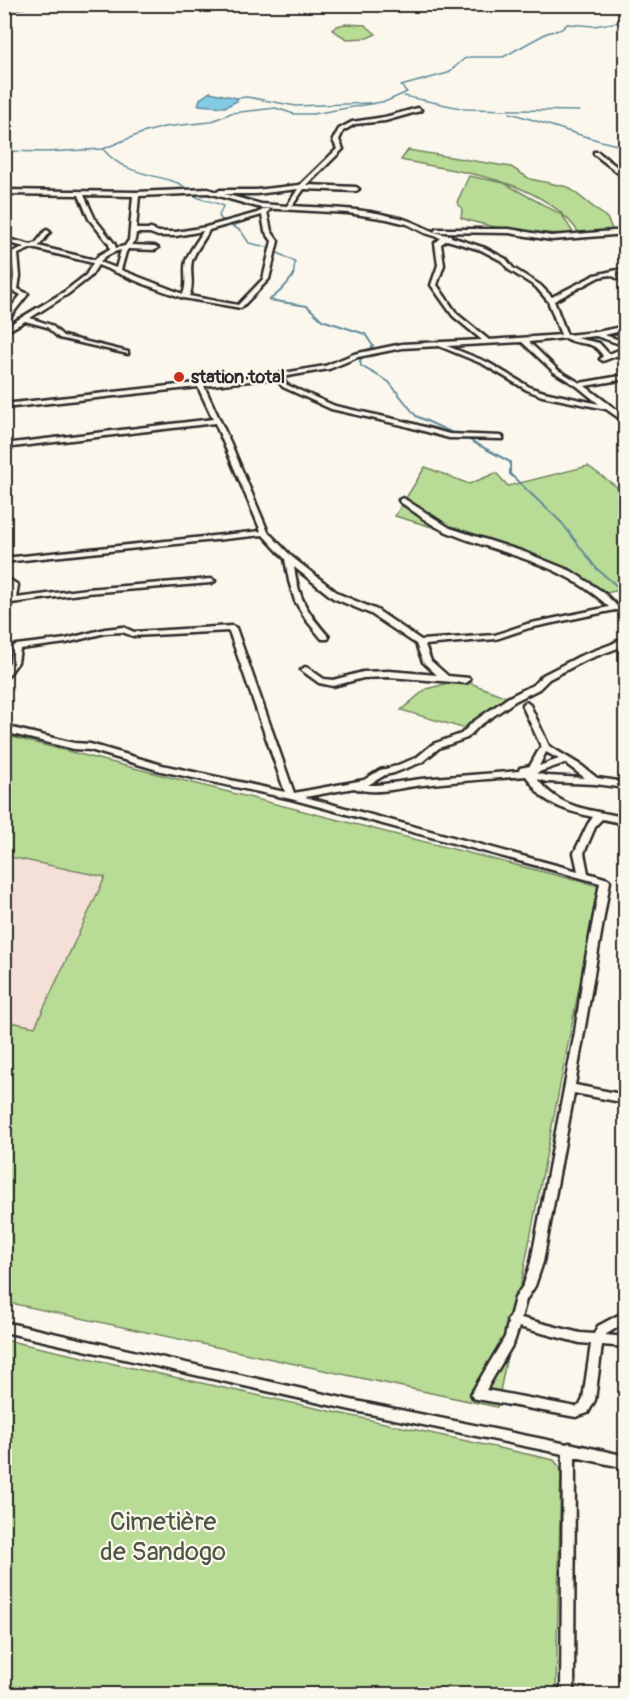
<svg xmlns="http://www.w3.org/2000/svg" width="630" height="1699" viewBox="0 0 630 1699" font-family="Pangolin,sans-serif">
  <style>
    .built { fill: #f4e0d6 }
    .green { fill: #b8db95; stroke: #728360; stroke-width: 1.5 }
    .water { fill: #83cae4; stroke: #608a9a; stroke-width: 1.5 }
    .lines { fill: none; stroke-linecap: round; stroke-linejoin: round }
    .stream-far1 { stroke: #608a9a; stroke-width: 1.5 }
    .stream { stroke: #608a9a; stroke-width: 2 }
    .minor-casing { stroke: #2b2b2b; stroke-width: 5 }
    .minor { fill: #fbf7ec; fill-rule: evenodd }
    .poi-dot { fill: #c8321e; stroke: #fbf7ec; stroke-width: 2 }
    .labels { text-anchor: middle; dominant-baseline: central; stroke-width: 4.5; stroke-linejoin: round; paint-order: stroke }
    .far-poi-label { font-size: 18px; font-weight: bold; fill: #2b2b2b; stroke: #fbf7ec; text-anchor: start }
    .near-park-label { font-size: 26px; fill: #4e5746; stroke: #fbf7ec }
  </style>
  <rect width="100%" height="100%" fill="#fbf7ec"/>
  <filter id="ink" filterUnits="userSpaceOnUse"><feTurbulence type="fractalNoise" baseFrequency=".0167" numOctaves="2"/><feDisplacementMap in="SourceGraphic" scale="12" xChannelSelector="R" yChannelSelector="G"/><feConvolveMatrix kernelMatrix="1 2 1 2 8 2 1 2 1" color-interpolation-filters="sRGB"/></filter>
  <g filter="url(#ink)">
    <path class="built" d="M4 856 106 877 35 1027 5 1021Z"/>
    <path class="green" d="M345 24 365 25 376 34 367 38 347 39 332 30 337 26Z
      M408 150 511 167 530 179 568 187 607 218 613 231 580 234C542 178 462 173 401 160Z
      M469 176 504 183 562 215 574 234C535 234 497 230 461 218L462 209 457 202Z
      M588 466 625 493V589L602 594 520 553 395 516 425 467 469 484 496 473 508 486Z
      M458 681 470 683 512 699 469 730 401 710 426 689Z
      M4 735 599 886 497 1407 5 1302V1021L35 1027 105 877 5 856Z
      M5 1340 554 1460 561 1469 556 1694H5Z"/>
    <path class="water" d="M210 92 237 98V101L225 107 198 105 200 99Z"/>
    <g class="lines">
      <path class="stream-far1" d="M404 96 465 109 580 111
        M237 98 247 97 296 106 370 103
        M510 113C549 124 586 139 626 147
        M103 149C123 174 150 173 178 183 186 186 190 194 197 197 205 201 214 201 223 206L219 216 221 219 241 231 249 243 267 247 295 262 293 278
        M4 151 46 152 103 149 142 133 164 127 210 122 231 113 276 108 294 114H313L387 101 407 92 401 86 448 73 464 59 470 57H503L547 33 562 29 567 24 594 26 626 21"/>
      <path class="stream" d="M293 276C286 286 280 293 269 300L307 306 322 320 365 334 373 346 360 360 361 366 389 382 416 416 457 435
        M466 438 510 462V474L562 523 596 568 626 594"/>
      <g class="minor-casing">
        <path id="minor" d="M20 4H36L4 9V6Z
          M418 108 421 110 420 111 385 121 355 124 343 131 339 140 343 149 307 185 356 187 359 189 356 191 304 189 292 206C325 208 358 208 390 216 397 217 405 219 412 222 426 228 437 235 451 235V237L485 248 506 259 513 268 540 285 552 297 595 275 626 268V272L617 274 626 278V282L610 275 599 277 554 301 567 335 597 332 626 326V330L604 335 626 342V346L596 336 575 338 599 343 609 354 626 347V352L603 361 600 359 603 356C593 338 578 347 566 338L529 342 558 370 580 383 626 375V379L585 386 626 417V423L606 409 542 396 527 390 483 364 439 346 402 348 358 357 329 369 282 377 287 385 335 406 403 421 449 434 501 436 503 437V439L449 438 402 425 331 409 283 387 276 378 204 386 231 444 268 532 292 557 339 594 377 610 421 640 495 635 527 624 609 607C560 561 505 556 447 532 431 526 414 511 400 502L399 500 403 498 450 528 524 552 571 571 603 592 617 606 626 607V611L615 610 529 628 496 639 425 645 431 661 448 676 469 678 470 680 466 683 389 677 363 678 333 686 319 683 301 670 305 667 308 668 324 679 333 680 363 672 389 671 437 675 423 662 416 644 371 614 333 598 294 567C299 600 307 612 329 637L328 639H322L307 621 295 601 289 581 285 559 263 535 4 562V558L261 531 215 423 4 448V444L213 419 198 387 4 408V404L278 374 325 366 354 354 402 344 482 340 453 316 431 285 438 265 435 243 441 238 425 233 407 224 387 219 348 213 261 208 208 193 139 196 136 229H151L159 232H176L206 227 257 213 265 209H269L270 210 267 212 271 231 278 241 269 279 241 308 183 298 144 284 98 265 90 277 68 294 30 318 51 325 63 336 128 352V354L59 338 47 327 25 321 4 333V328L64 292 86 275 93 263 32 248 18 254 20 276 18 289 28 294 7 321 4 322V316L21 295 12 290 14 276 12 256 4 259V255L25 247 4 242V238L31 245 36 243 45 231 47 230 50 232 40 245 38 246 95 260 99 255 110 249 109 244 89 219 79 195 4 194V190L136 192 208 189 217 192 220 190H256L300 185 337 149 333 140 339 129 352 122 385 117ZM298 189 287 206 261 204 224 194H256ZM84 195 133 196 129 240 125 246 116 248 114 243 95 219ZM262 215 265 231 272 241 263 279 238 305 189 296C195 284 189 273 192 261 195 250 205 240 209 230ZM203 231C198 241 189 251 186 261 183 272 188 283 183 294L121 270 126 252 128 249 155 250 158 248 155 246 131 245 135 240 136 233H150L158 236H176ZM447 240 481 250 502 261 509 270 536 287 548 301 561 335 489 340 457 314 437 285 444 265 441 244ZM121 250 116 268 100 262C105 255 113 252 121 250ZM522 342 554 372 577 386 599 404 544 392 531 388 487 362 447 346Z
          M594 152H598L626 174V179L594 154Z
          M437 229H509L551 236 626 230V234L551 240 509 233 435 232V230Z
          M4 576 18 585 16 598 87 589 211 579 215 581 211 583 87 593 4 604V600L8 599 10 586 4 582Z
          M232 626 236 628 294 793 364 780 380 770 390 768 416 758 433 744 461 734 473 722 509 697 533 685 543 675 580 656 612 644 626 636V642L618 648 586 660 549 679 539 689 515 701 479 726 467 738 439 748 422 762 394 773 385 775 368 785H377L421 779 519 771 520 768 530 766 541 746 522 705 526 702 530 705 549 746 582 766 597 778 626 782V788L595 784 547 782 537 779C559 808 586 809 618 816L622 803 626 800V824L602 819 596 825 584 853 588 873 608 879 610 881 575 1085 626 1095V1103L574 1093 543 1262 535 1286 526 1300 521 1318 580 1333 594 1334 598 1326 626 1311V1322L605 1335 626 1337V1347L602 1345 595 1400 588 1413 576 1417 477 1399 473 1398 471 1394 505 1337 508 1323 507 1321 510 1317 515 1298 524 1284 531 1262 575 1032 584 969 600 883 291 799 161 771 90 750 74 749 4 732V726L74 743 90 744 162 765 285 792 229 631 133 636 122 632 105 633 66 643 20 649 18 662 7 677H4V669L10 662 12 647 16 645 66 639 105 629 123 627 134 632ZM546 752 559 759 539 766ZM565 763 585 778 547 776 536 773ZM526 776C532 783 537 793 544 798 558 809 577 813 593 817L588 824 574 853 578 871 305 797 354 788C374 796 402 787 423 785 458 781 492 779 526 776ZM519 1327 580 1343 591 1344 583 1399 580 1405 576 1407 486 1390 514 1342Z
          M4 1322 351 1400 567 1444 569 1443 626 1456V1468L575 1457 574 1694H561L563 1454 351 1410 4 1332Z"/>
      </g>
      <use href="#minor" class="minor"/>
    </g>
  </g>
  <circle class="poi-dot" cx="179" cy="377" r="6"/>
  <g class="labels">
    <g class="far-poi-label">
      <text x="191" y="377">station total</text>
    </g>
    <g class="near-park-label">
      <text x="163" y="1522">Cimetière<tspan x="163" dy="30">de Sandogo</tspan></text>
    </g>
  </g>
  <rect width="630" height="1699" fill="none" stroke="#fbf7ec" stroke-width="24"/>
  <rect x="12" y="12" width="606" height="1675" fill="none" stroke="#2b2b2b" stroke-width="2" filter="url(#ink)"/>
</svg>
